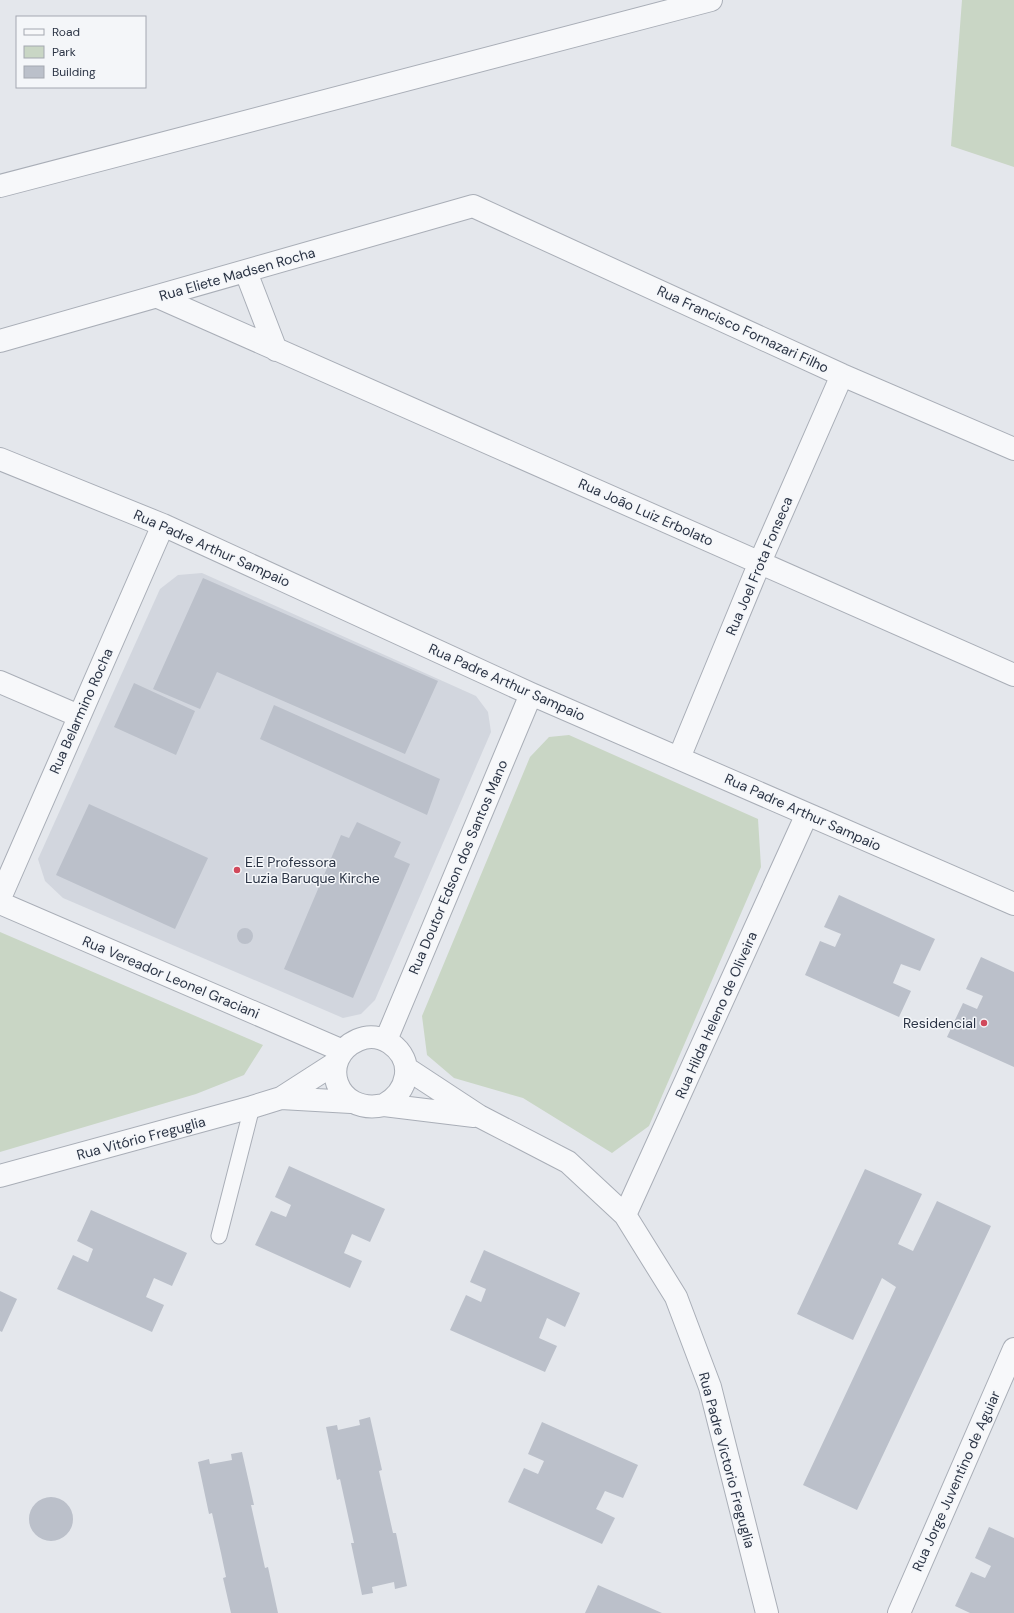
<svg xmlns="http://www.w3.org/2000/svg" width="1014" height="1613" viewBox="0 0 1014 1613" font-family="'DM Sans',sans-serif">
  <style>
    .built { fill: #d2d6de }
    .green { fill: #c9d6c5 }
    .building { fill: #bbc0ca }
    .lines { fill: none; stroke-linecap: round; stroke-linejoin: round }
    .lane-casing { stroke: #a9aeb7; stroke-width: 17 }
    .street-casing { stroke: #a9aeb7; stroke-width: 24 }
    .lane { stroke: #f7f8fa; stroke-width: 15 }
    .street { stroke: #f7f8fa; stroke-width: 22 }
    .poi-dot { fill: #d1495b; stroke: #f4f6f9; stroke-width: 1.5 }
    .labels { text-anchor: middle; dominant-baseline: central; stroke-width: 3; stroke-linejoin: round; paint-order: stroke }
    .street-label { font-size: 14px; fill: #2b3445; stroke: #f4f6f9 }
    .poi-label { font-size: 14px; fill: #2b3445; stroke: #f4f6f9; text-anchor: start }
  </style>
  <rect width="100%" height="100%" fill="#e4e7ec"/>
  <path class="built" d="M202 573 476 696 488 712 491 732 375 1000 361 1014 343 1018 63 898 45 881 38 859 160 589 178 575Z"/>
  <path class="green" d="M962 0H1014V167L951 146Z
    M569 735 758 819 761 867 649 1126 612 1153 523 1098 454 1078 427 1055 422 1016 530 757 549 737Z
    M0 932 263 1045 244 1075 196 1094 0 1152Z"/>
  <path class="building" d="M203 578 438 681 405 754 217 672 200 709 153 689Z
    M134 683 195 711 176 755 114 727Z
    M274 705 440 779 427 815 260 739Z
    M89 804 208 858 175 929 56 875Z
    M357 822 401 842 394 857 410 864 353 998 284 969 341 835 349 838Z
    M839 895 935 939 920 971 901 964 893 983 911 991 899 1017 805 975 820 941 835 947 841 934 824 927Z
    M237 936a8 8 0 1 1 16 0a8 8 0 1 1-16 0Z
    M981 957 1014 972V1067L947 1037 963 1003 977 1009 983 996 966 989Z
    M289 1166 385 1209 370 1242 352 1234 344 1253 362 1261 350 1288 255 1245 271 1211 286 1217 291 1205 275 1197Z
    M865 1169 922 1194 898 1244 913 1251 937 1201 991 1226 857 1510 803 1485 896 1287 882 1278 853 1340 797 1314Z
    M91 1210 187 1253 172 1286 154 1278 146 1297 164 1305 152 1332 57 1289 73 1255 88 1262 93 1249 77 1241Z
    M484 1250 580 1293 565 1327 547 1318 539 1338 557 1346 545 1372 450 1330 466 1295 481 1302 486 1289 470 1282Z
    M0 1291 17 1299 2 1332 0 1331Z
    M370 1417 382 1470 379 1471 393 1533H396L407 1586 395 1589 394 1582 372 1587 373 1593 362 1595 351 1543H354L340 1479 337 1480 326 1427 337 1425 338 1430 360 1425 359 1420Z
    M542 1422 638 1465 623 1498 605 1491 596 1509 615 1518 602 1544 508 1502 524 1468 538 1474 544 1461 528 1454Z
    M242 1452 254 1505H251L265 1568 268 1567 278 1613H231L223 1578 226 1577 221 1553 212 1513 209 1514 198 1462 209 1459 210 1464 232 1460 231 1454Z
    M29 1519a22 22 0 1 1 44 0a22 22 0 1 1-44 0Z
    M989 1527 1014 1538V1613H970L955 1606 971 1572 985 1578 991 1566 975 1558Z
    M598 1585 662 1613H585Z"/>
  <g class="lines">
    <g class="lane-casing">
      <path id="lane" d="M219 1236 252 1107"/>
    </g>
    <g class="street-casing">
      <path id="street" d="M0 186 711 0
        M246 272 276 350
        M158 297 1014 675
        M0 341 473 206 842 375 1014 449
        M0 459 163 525 531 694 1014 904
        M0 682 79 716
        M679 758 760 562 842 375
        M0 898 163 525
        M0 903 343 1051
        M386 1040 531 694
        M406 1068 479 1116 568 1162 625 1215 676 1297 710 1387 767 1613
        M281 1098 351 1102
        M384 1105C408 1092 416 1061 390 1043 381 1037 369 1035 358 1040 317 1058 335 1116 384 1105L474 1116
        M0 1176 252 1107 281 1098 337 1062
        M625 1215 807 814
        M899 1613 1014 1349"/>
    </g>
    <use href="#lane" class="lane"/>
    <use href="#street" class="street"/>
  </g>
  <g class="poi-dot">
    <circle cx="237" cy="870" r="4"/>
    <circle cx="984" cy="1023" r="4"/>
  </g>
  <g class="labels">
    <g class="street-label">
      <text transform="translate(237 274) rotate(-16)">Rua Eliete Madsen Rocha</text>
      <text transform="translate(743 329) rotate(25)">Rua Francisco Fornazari Filho</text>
      <text transform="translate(646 512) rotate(24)">Rua João Luiz Erbolato</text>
      <text transform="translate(212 548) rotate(24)">Rua Padre Arthur Sampaio</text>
      <text transform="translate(759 566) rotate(-67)">Rua Joel Frota Fonseca</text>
      <text transform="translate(507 682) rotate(24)">Rua Padre Arthur Sampaio</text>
      <text transform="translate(81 711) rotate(-66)">Rua Belarmino Rocha</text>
      <text transform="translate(803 812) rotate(24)">Rua Padre Arthur Sampaio</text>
      <text transform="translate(458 867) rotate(-67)">Rua Doutor Edson dos Santos Mano</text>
      <text transform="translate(171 977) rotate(23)">Rua Vereador Leonel Graciani</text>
      <text transform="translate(716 1015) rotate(-66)">Rua Hilda Heleno de Oliveira</text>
      <text transform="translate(141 1138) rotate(-15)">Rua Vitório Freguglia</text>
      <text transform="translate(727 1460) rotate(75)">Rua Padre Victorio Freguglia</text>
      <text transform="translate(956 1481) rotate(-66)">Rua Jorge Juventino de Aguiar</text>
    </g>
    <g class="poi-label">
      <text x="245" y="862">E.E Professora<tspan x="245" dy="16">Luzia Baruque Kirche</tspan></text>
      <text x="976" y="1023" text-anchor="end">Residencial</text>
    </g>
  </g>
  <rect x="16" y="16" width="130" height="72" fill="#f4f6f9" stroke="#a4a8b1"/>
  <rect x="24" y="29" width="20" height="6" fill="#f7f8fa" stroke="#a4a8b1"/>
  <text x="52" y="36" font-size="12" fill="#2b3445">Road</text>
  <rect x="24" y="46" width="20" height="12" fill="#c9d6c5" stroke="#a4a8b1"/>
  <text x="52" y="56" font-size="12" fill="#2b3445">Park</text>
  <rect x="24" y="66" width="20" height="12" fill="#bbc0ca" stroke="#a4a8b1"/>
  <text x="52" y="76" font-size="12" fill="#2b3445">Building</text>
</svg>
